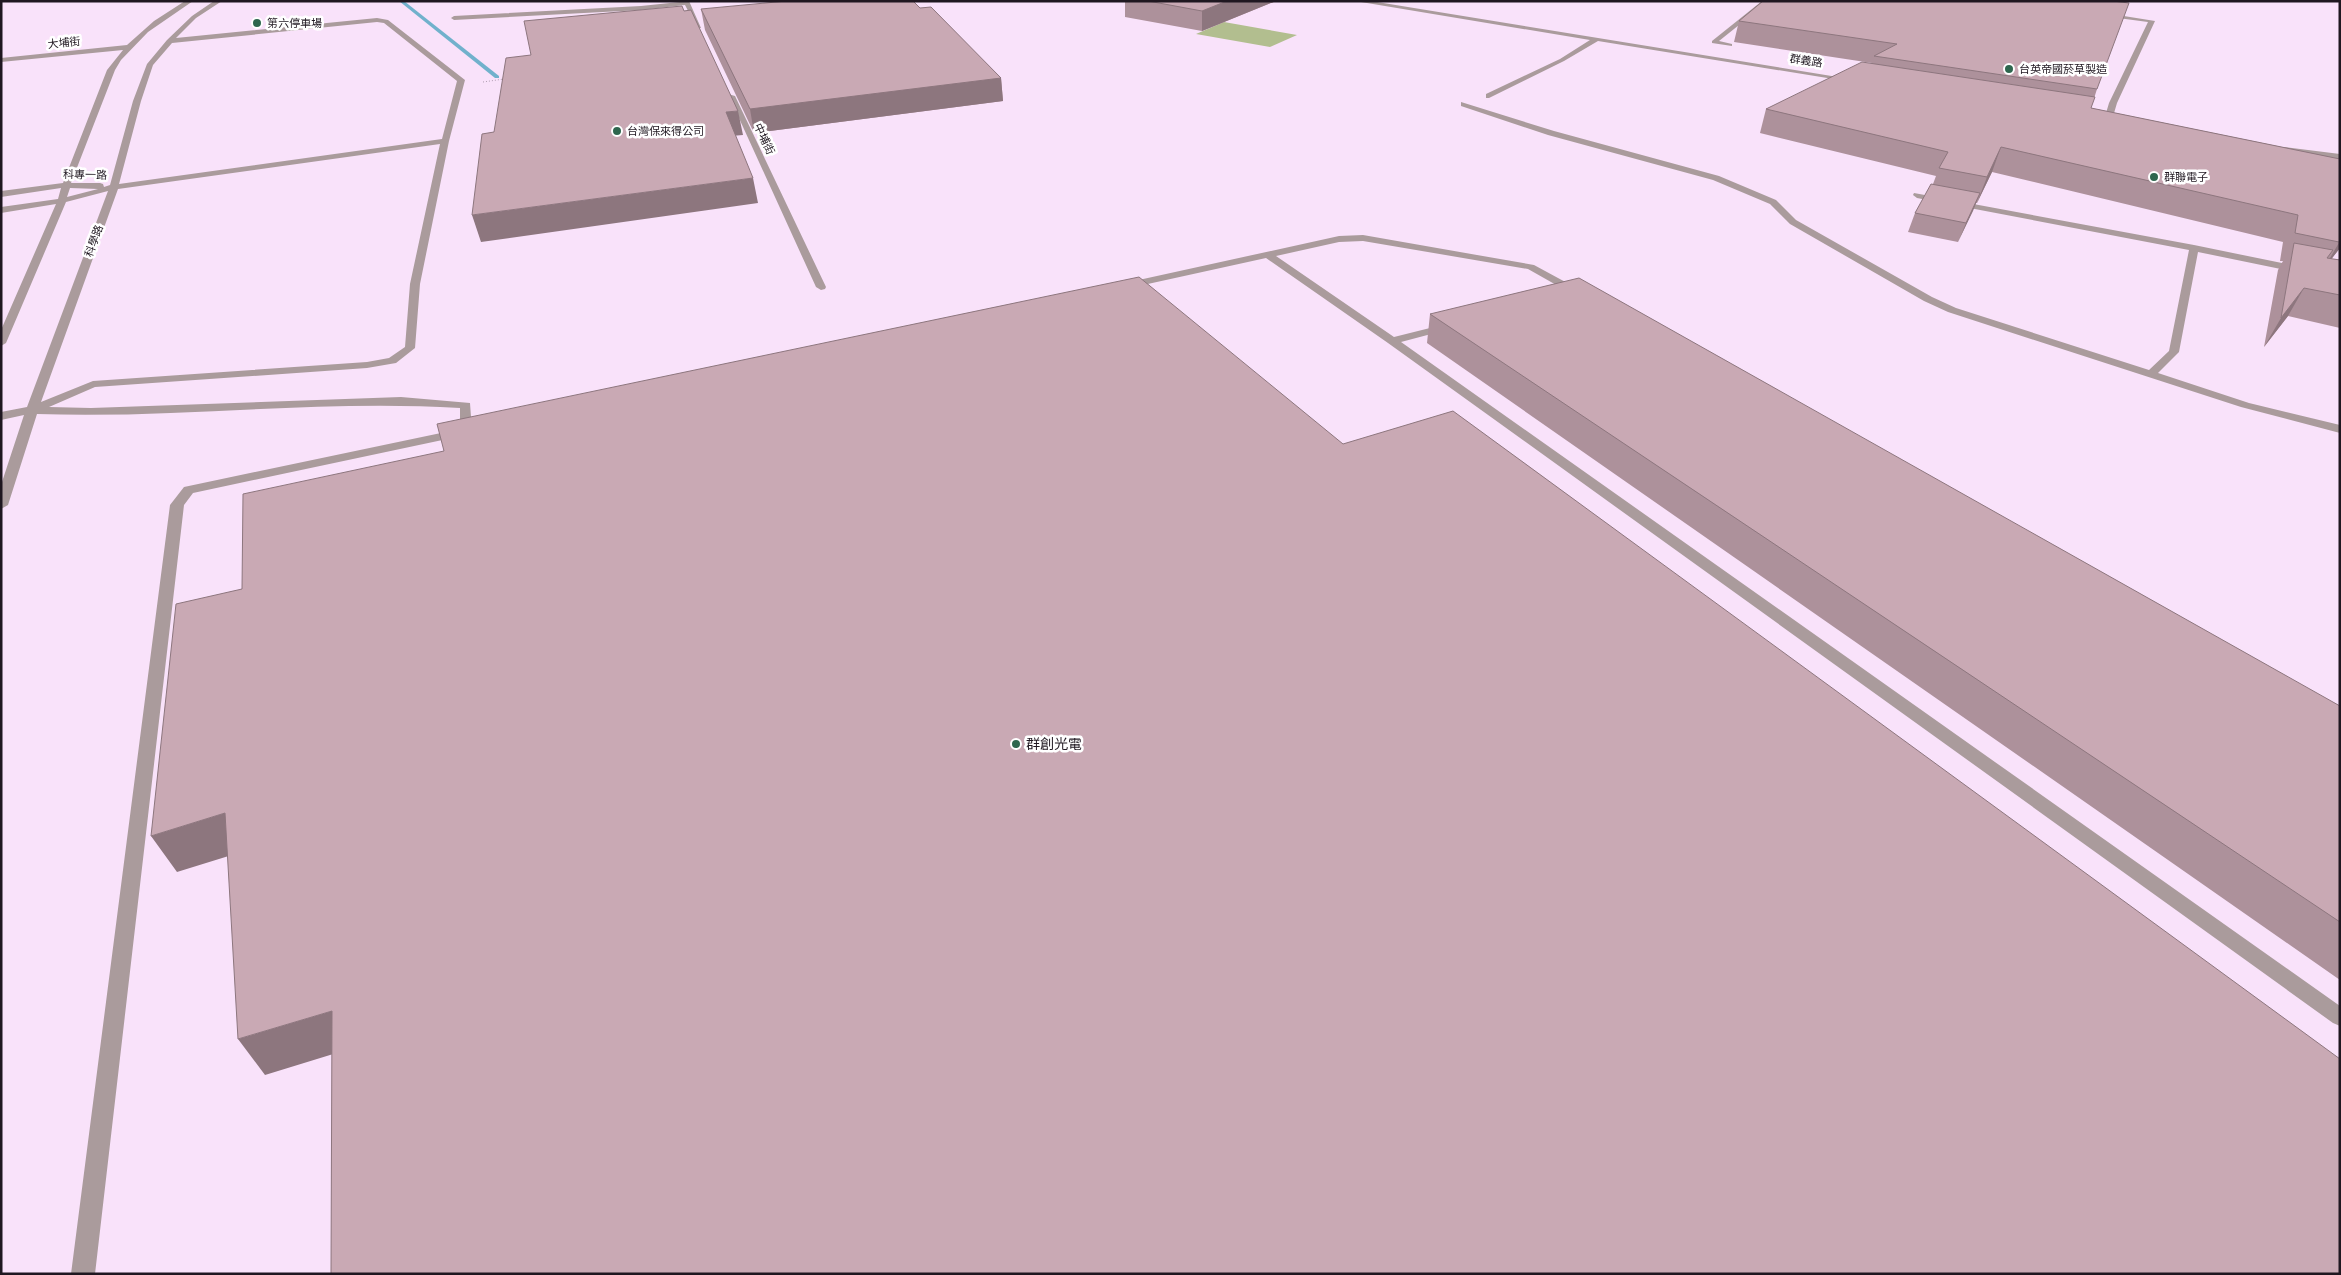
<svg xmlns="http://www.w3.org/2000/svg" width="2341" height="1275" viewBox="0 0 2341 1275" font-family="Rubik,'Noto Sans TC',sans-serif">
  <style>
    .green { fill: #b2be8f }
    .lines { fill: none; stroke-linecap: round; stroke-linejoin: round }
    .stream { fill: #71b1cc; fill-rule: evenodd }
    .path { stroke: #af9db0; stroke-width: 1; stroke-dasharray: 1 2; stroke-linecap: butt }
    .minor { fill: #aa9b9c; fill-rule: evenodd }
    .wall { fill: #ad919b }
    .shaded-wall { fill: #8d767e }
    .building { fill: #c9a9b4; stroke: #8d767e }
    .poi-dot { fill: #2e664e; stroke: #fff; stroke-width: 2 }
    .labels { text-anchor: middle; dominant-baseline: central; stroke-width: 5; stroke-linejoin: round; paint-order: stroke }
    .far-poi-label { font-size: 11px; fill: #1f1720; stroke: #fff; text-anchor: start }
    .far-street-label { font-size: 11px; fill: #1f1720; stroke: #fff }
    .poi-label { font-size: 14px; fill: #1f1720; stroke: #fff; text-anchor: start }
  </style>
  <rect width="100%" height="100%" fill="#f9e2fa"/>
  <path class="green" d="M1224 22 1297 35 1270 47 1196 34Z"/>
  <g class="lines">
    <path class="stream" d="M399 1H404L499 76V78H495Z"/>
    <path class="path" d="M483 82 504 79"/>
    <path class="minor" d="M185 1H193L148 32 121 60 115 70 71 183H100L103 184 104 187 110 185 133 101 147 64 167 40 192 16 214 1H222L196 18 176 38 377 18 388 20 465 80 449 141 420 284 415 348 396 363 367 368 95 387 49 407 91 408 401 397 470 403 472 431 466 435 193 493 184 505 95 1274H71L170 505 184 487 460 429V408C319 399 178 419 37 414L8 505 1 509V485L24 415 1 420V412L27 407 108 191 66 202 6 343 1 346V330L56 204 1 213V207L58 199 61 188 1 197V191L63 183 107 70 123 50 1 62V58L127 45 154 21ZM377 22 384 23 457 81 442 139 119 184 141 101 153 65 172 43ZM440 144 410 284 405 347 389 358 367 362 93 381 41 402 118 189ZM70 188 98 189 67 197Z
      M689 1 701 28H697L685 5 641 10 454 20 451 18 454 16 641 6Z
      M1355 1H1371L1856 80 1852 82 1598 41 1564 61 1489 98H1486V94L1560 59 1590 40Z
      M1762 1H1769L1719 41 1732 44V46L1712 43V41Z
      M2105 13 2155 21 2117 103 2112 120 2108 122 2104 120 2109 103 2148 22 2103 16Z
      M728 94 735 96 826 287 825 289 821 290 816 287Z
      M1461 102 1554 131 1719 176 1776 200 1796 220 1932 297 1956 308 2149 370 2169 351 2189 250 1917 198 1913 195 1914 193 2194 245 2340 275V281L2198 252 2179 352 2158 373 2249 403 2340 425V433L2241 407 1948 312 1924 301 1790 224 1770 204 1713 180 1548 135 1461 106Z
      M2284 147 2340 154V159L2287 151 2283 149Z
      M1363 235 1534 265 1582 291V295H1574L1528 269 1363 241 1339 242 1276 256 1394 337 1446 324 1450 325V329L1401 342 2340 1006V1026L2333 1023 1388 343 1266 258 1125 289 1120 286 1125 283 1339 236Z"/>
  </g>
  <path class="wall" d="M1125 1H1276L1202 31 1125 17Z
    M1763 1 2097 89 2091 108 2340 159V248L2331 259 2340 260V328L2288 316 2264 347 2278 270 2283 261H2280L2283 242 1992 172 1977 203H1976L1958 242 1908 232 1915 213 1933 184 1936 176 1760 133 1766 109 1872 63 1734 42 1739 21Z
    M920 8 1001 78 1003 101 754 133 705 30 701 9Z
    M1430 314 2340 706V980L1427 343Z"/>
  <path class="shaded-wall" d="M1227 1H1276L1202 31V11Z
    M1001 78 1003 101 754 133 750 109Z
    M738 111 743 135 731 136 726 112Z
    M2001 147 1992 172 1977 203 1987 177Z
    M753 178 758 203 481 242 472 215Z
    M1980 193 1973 211 1958 242 1966 223Z
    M2340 241V248L2323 270Z
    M2304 288 2288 316 2264 347 2281 318Z
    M225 813 248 850 177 872 151 836Z
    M332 1011 356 1047 265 1075 238 1039Z"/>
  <path class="building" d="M787 1H913L920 8 931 7 1001 78 750 109 701 9Z
    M1148 1H1227L1202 11Z
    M1763 1H2113L2129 3 2097 89 1874 56 1897 44 1739 21Z
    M682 6 684 11 691 10 738 111 726 112 753 178 472 215 482 134 494 132 506 58 531 55 524 21Z
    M1862 62 2095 97 2091 108 2340 159V241L2339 242 2295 233 2298 215 2001 147 1987 177 1939 168 1948 152 1766 109Z
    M1931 184 1980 193 1966 223 1915 213Z
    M2294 243 2333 250 2327 258 2340 260V295L2304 288 2281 318Z
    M1139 277 1343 444 1453 411 2340 1059V1274H331L332 1011 238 1039 225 813 151 836 176 604 242 589 243 494 444 451 437 424Z
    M1579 278 2340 706V922L1430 314Z"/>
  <g class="poi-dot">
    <circle cx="257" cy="23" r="5"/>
    <circle cx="2009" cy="69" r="5"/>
    <circle cx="617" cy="131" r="5"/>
    <circle cx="2154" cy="177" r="5"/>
    <circle cx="1016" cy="744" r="5"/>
  </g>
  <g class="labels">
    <g class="far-poi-label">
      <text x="267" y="23">第六停車場</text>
      <text x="2019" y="69">台英帝國菸草製造</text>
      <text x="627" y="131">台灣保來得公司</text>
      <text x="2164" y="177">群聯電子</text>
    </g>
    <g class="far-street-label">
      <text transform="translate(64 43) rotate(-6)">大埔街</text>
      <text transform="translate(1806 61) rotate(9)">群義路</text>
      <text transform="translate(764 139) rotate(65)">中埔街</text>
      <text transform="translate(85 175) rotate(1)">科專一路</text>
      <text transform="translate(94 241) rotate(-70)">科學路</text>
    </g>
    <g class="poi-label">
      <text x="1026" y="744">群創光電</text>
    </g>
  </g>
  <rect width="2341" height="1275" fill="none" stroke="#1f1720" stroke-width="5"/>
</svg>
